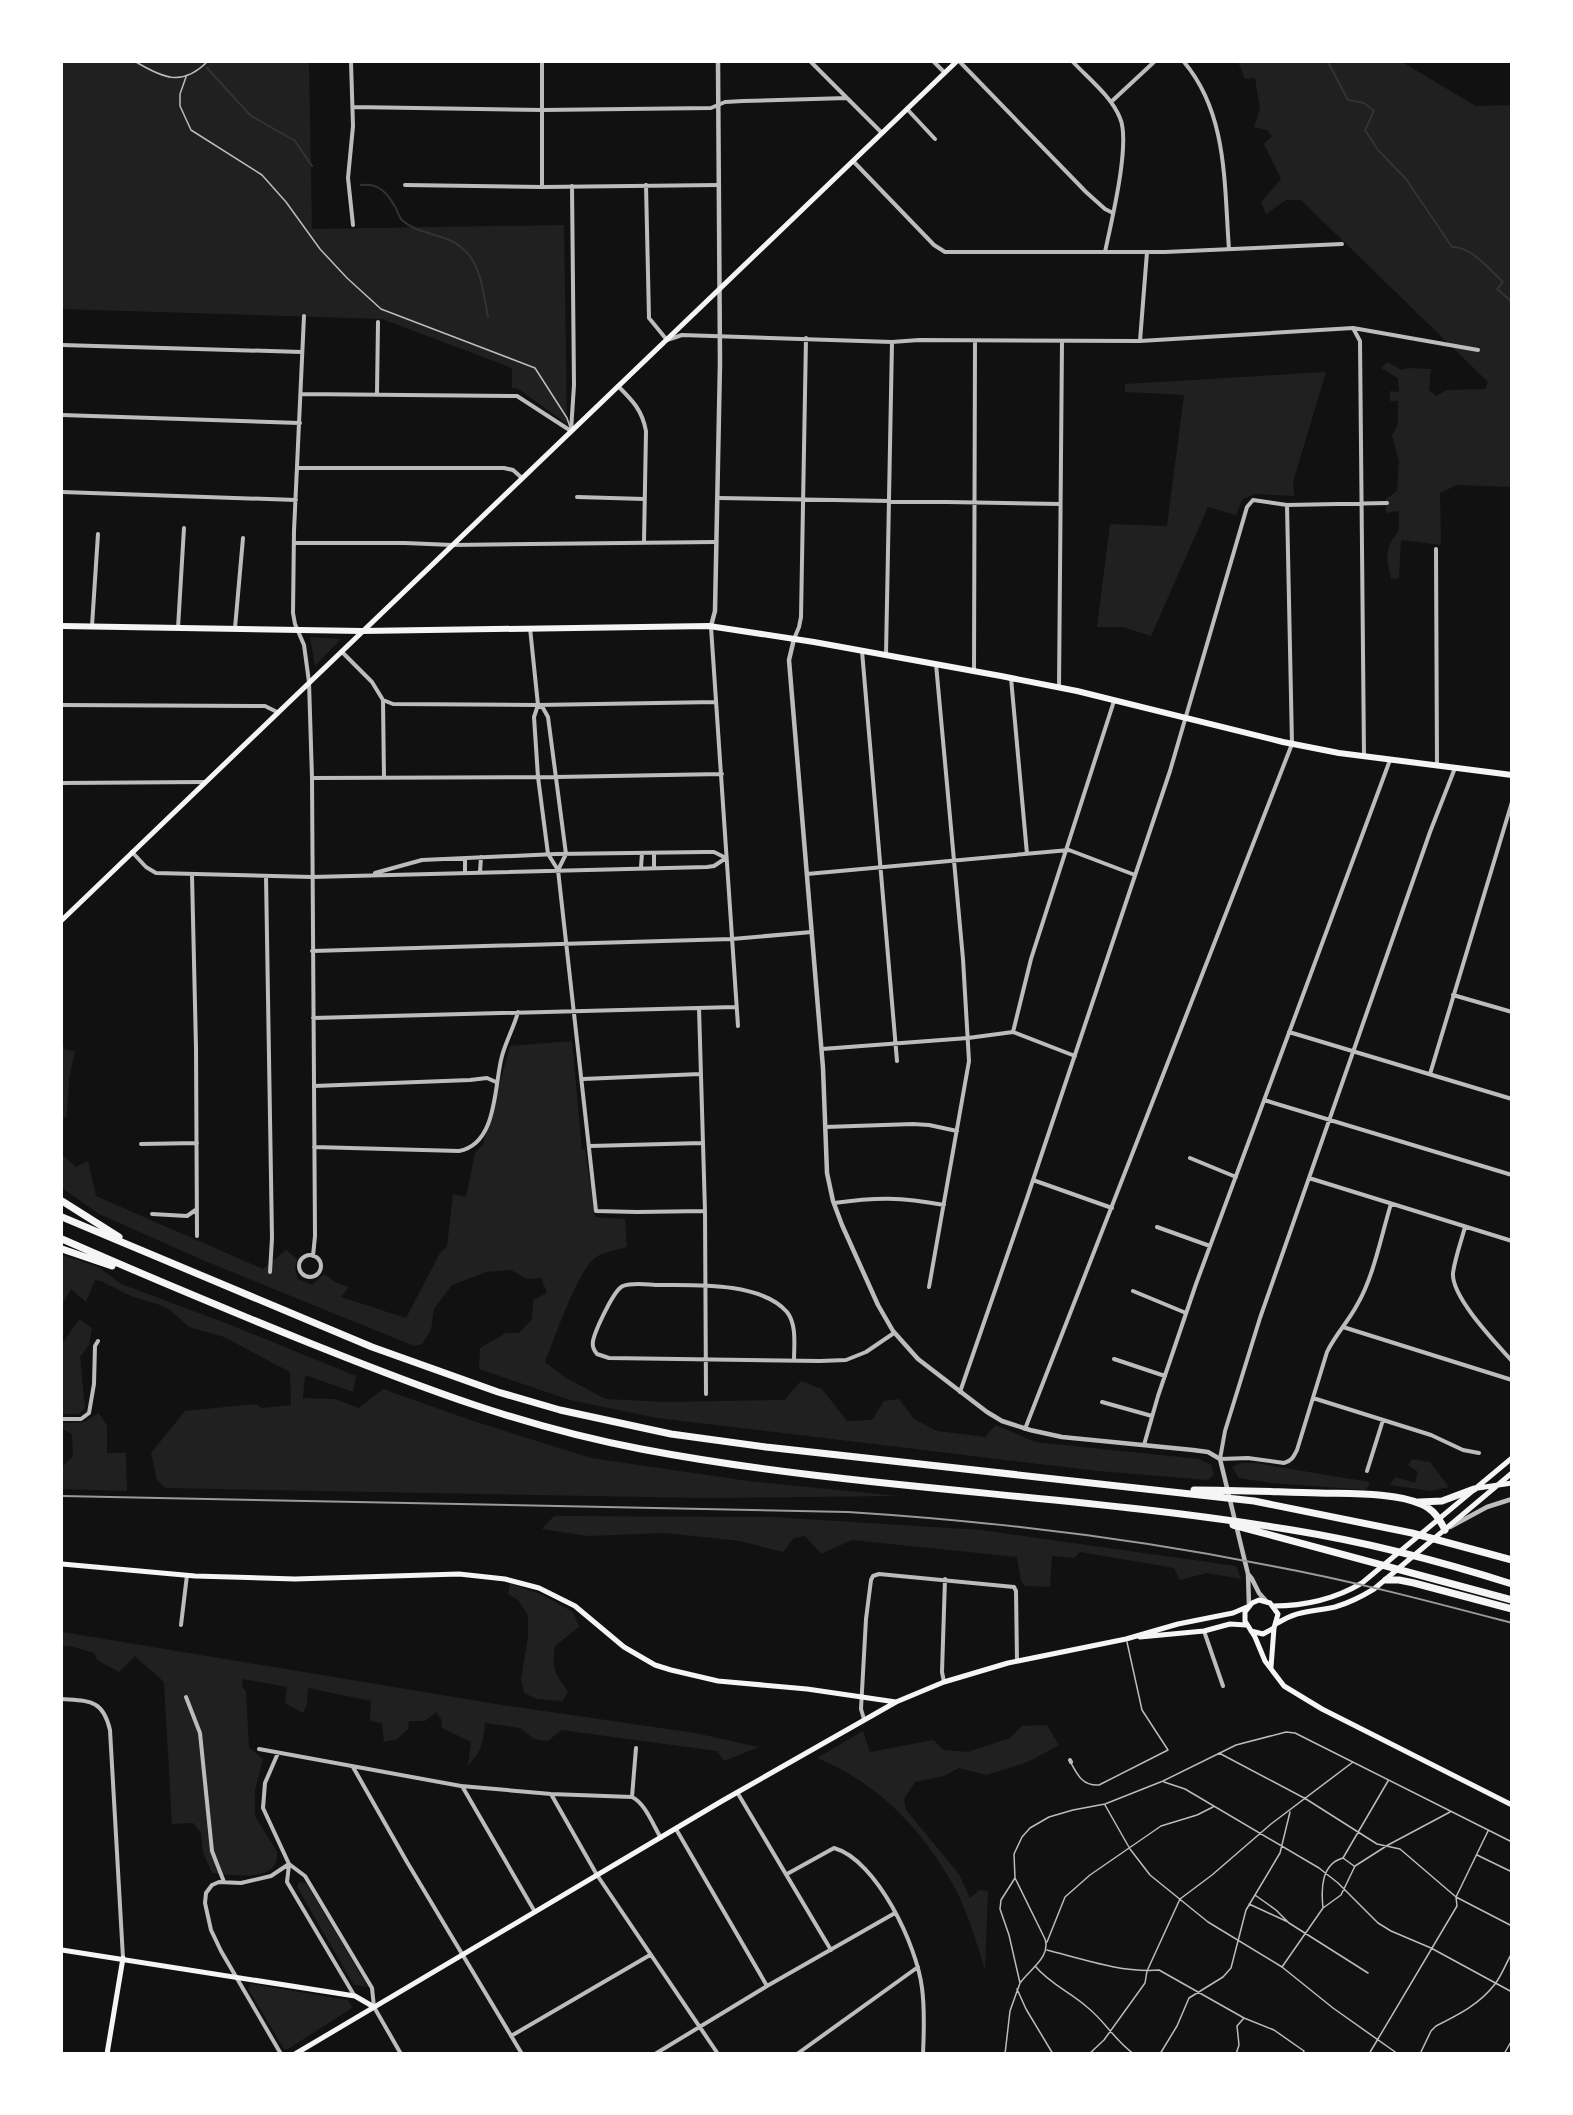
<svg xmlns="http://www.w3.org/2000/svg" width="1573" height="2115" viewBox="0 0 1573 2115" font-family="Mulish,sans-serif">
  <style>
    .green { fill: #202020 }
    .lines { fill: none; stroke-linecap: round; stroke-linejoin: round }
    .stream { stroke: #333; stroke-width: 2 }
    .service { stroke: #bcbcbc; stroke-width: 1.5 }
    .minor { stroke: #bcbcbc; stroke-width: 4 }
    .tertiary { stroke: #bcbcbc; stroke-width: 4.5 }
    .secondary { stroke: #f5f5f5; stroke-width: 5 }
    .primary { stroke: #f5f5f5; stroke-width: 6 }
    .motorway { stroke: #f5f5f5; stroke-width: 7 }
    .rail { stroke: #9a9a9a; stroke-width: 2 }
  </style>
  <rect width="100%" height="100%" fill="#111"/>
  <path class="green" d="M62 62H309L312 229 564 225 567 424 517 388H512V368L382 319 62 309Z
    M1238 62H1402L1476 106 1511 105V487L1457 485 1440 493 1441 545 1401 540 1399 578 1391 579C1386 556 1384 549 1399 530V511L1386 513V499L1397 491 1399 461 1392 436 1398 423V401H1390V391L1399 392 1398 378 1381 368 1387 362 1402 370 1408 368 1431 369 1429 390 1436 396 1447 390 1485 389 1488 382 1301 200H1286L1266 214 1261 202 1281 179 1264 144 1272 136 1267 130 1254 127 1260 109 1255 78 1245 79Z
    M1326 372 1293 482 1294 496 1255 494 1242 500 1236 515 1208 507 1151 636 1123 627H1097L1110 524 1167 526 1184 395 1125 392V384Z
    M310 637 341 639 315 666Z
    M572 1041 582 1150 585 1149 595 1217 625 1219 627 1247C617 1250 604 1252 596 1257 578 1269 554 1340 545 1362L566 1378 606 1399 664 1402 784 1400 801 1381 822 1389 847 1421 872 1420 884 1401 899 1399 914 1419 937 1431 985 1437 996 1425 1035 1442 1199 1459 1211 1465 1214 1474 1208 1480 1098 1471 657 1418 570 1400 479 1369 480 1348 506 1333H519L532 1319 533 1300 547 1293 541 1278 527 1279 511 1270 486 1272 452 1285 434 1309 431 1330 422 1344 414 1346 205 1261 99 1214 62 1188V1154L76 1167 88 1161 96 1196 263 1269 286 1250 297 1259 295 1269 298 1279 312 1285 324 1274 335 1282 349 1287 341 1297 406 1318 440 1253 447 1246 453 1194 466 1197 475 1153 483 1145 510 1046Z
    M62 1042 65 1050 75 1051 69 1079 67 1116 62 1120Z
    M62 1255 99 1267 121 1284 228 1324 356 1376 353 1392 305 1375 303 1398 335 1399 359 1408 383 1389 473 1421 591 1458 748 1481 899 1496 703 1498 165 1488 157 1480 151 1453 185 1411 256 1404 262 1408 291 1405 290 1372 224 1337 189 1327 170 1310 160 1305 133 1297 101 1281 95 1280 86 1302 71 1289 62 1305Z
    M79 1319 92 1328 89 1345 80 1357 85 1408 79 1414H62V1344Z
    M99 1413 107 1426V1453H126L127 1491 62 1489V1467L73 1456 72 1434 62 1429V1423L84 1422Z
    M1412 1459 1430 1462 1449 1487 1431 1491 1390 1485 1395 1477 1415 1483 1418 1472 1408 1465Z
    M1241 1463H1255L1370 1482 1366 1490 1271 1483 1239 1478 1232 1467Z
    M554 1516 772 1517 981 1530 1236 1566 1241 1579 1207 1573 1180 1580 1174 1568 1080 1552 1074 1558 1052 1556 1050 1587 1025 1586 1021 1581 1017 1557 852 1540 821 1554 805 1536 794 1538 783 1552 740 1541 665 1533 587 1536 542 1529Z
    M510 1583 543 1595 573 1612 579 1627 555 1646C552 1669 554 1673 568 1691L563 1701 537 1699 524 1693 521 1679 528 1637V1615L518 1600 508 1594Z
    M62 1632 502 1705 695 1733 759 1747 724 1761 717 1751 561 1730 548 1741 534 1739 520 1728 485 1723C483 1743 482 1750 468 1766L471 1742 442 1728 441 1719 436 1712 425 1721H409L408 1729 397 1739 384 1742 382 1723 370 1721 371 1701 308 1688 307 1705 303 1713 285 1703 287 1687 243 1679 242 1687 246 1691 249 1747 263 1759 255 1790V1816L277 1852C280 1884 231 1875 212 1873L203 1853 201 1833 193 1823 172 1824 164 1683C156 1672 144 1666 135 1656L119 1672 97 1660 94 1653 71 1646H62Z
    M1047 1725 1059 1745 1028 1762 987 1775 959 1768 944 1776 915 1782 904 1799 906 1810 959 1874 970 1898 979 1890 988 1891 985 1970C977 1944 969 1916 957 1892 926 1833 879 1783 817 1758L863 1731 870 1752 933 1740 944 1750 968 1752 1010 1738 1022 1726Z
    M299 1882 306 1883 368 1987 354 1985 297 1887Z
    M251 1984 348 2000 352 2008 288 2049H284L248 1989Z"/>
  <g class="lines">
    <path class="stream" d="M200 62H201
      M1328 62 1348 100 1364 103 1374 111 1365 130 1378 150 1406 179 1452 247C1471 246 1490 270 1503 282L1497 289 1512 302
      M207 68 251 116 295 141 312 166
      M361 185C377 183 386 191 394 205 398 210 398 217 403 221 421 237 451 232 469 255 482 271 484 298 488 317"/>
    <path class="service" d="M136 62C163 78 182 87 207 62
      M266 62H270
      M186 77 180 94V106L191 130 262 175 286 202 320 249 347 278 381 309 535 368 567 418 570 427
      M1219 1753 1306 1799 1377 1844 1400 1849 1456 1897 1512 1926
      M1071 1763C1078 1776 1083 1786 1099 1785L1168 1750 1142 1710 1127 1642
      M1164 1782 1185 1789 1319 1868 1338 1883 1378 1923 1391 1931 1431 1948 1512 1992
      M1105 1805 1130 1849 1150 1875 1208 1922 1282 1967 1333 2008 1398 2054
      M1477 1855 1512 1872
      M1343 1858 1388 1781
      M1255 1895 1276 1910 1289 1923 1368 1973
      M1249 1904 1288 1922
      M1323 1908C1321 1889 1321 1864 1343 1858L1354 1866
      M1047 1942 1065 1897 1090 1875 1161 1826 1197 1815 1213 1807
      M1047 1950C1082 1959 1122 1973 1159 1970L1244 2018 1274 2030 1304 2051 1303 2054
      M1035 1966C1050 1984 1070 1992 1087 2007 1105 2021 1115 2041 1134 2054
      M1282 1967 1323 1908 1341 1895 1355 1866 1388 1845 1450 1812
      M1020 1983C1030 1969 1051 1957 1045 1939L1015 1878 1014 1854 1022 1837 1030 1828 1049 1817 1073 1810 1105 1804 1163 1781 1236 1745 1286 1732 1295 1733 1512 1842
      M1017 1989 1026 2009 1053 2054
      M1005 2054 1010 2011 1020 1983 1009 1935 1000 1909 1001 1900 1015 1878
      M1089 2054 1104 2040 1145 1983 1147 1971 1180 1899 1212 1875 1271 1824 1353 1762
      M1160 2054 1177 2026 1189 1998 1223 1977 1231 1968 1246 1910 1280 1853 1290 1812
      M1236 2054 1239 2045 1237 2026 1244 2018
      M1369 2054 1457 1906 1456 1897 1488 1831
      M1420 2054 1431 2031 1436 2026C1458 2015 1480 2004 1495 1984 1502 1975 1506 1963 1512 1953
      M1504 2054 1512 2040"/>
    <path class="minor" d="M351 62 353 126 348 178 353 225
      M542 62V187
      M811 62 882 133
      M934 62 945 73
      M960 62 1086 192 1105 209 1113 213
      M1073 62C1089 79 1111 96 1120 118 1131 143 1111 223 1105 252
      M1184 62C1228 114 1224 185 1229 249
      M1111 102 1154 62
      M353 107 542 110 711 108 725 102 743 101 847 98
      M907 109 935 139
      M853 161 934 245 945 252H1165L1342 244
      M405 185 542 187 719 185
      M646 185 649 318 667 340 682 335 892 342 919 340 1140 341 1353 328 1478 350
      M304 316 294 531 293 613 295 624 304 645 309 682 312 778 315 1236 313 1256
      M1353 328 1360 341 1364 755
      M1140 341 1147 252
      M62 345 302 352
      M618 386C633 401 642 410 646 431L644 542
      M377 393 378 322
      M301 394 517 396 571 431
      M62 415 300 423
      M571 431 574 385 572 186
      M298 468H504L513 470 522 478
      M62 492 296 500
      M577 497 644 499
      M718 498 1060 504
      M294 543H405L452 545 716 542
      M1436 549 1437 766
      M92 626 98 534
      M711 627 738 1026
      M178 628 184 528
      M235 628 243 538
      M530 628 538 705 534 717 538 777 548 854 558 870 596 1211 637 1212 705 1211
      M794 639 799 627 801 617 806 338
      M862 651 897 1061
      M342 652 372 682 383 700 393 704 538 705 716 702
      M886 655 892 342
      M974 671 975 341
      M1011 678 1027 854
      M1059 688 1062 341
      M383 700 384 778
      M62 705 265 706 277 712
      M538 705 543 708 548 717 566 854 558 870
      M312 778 556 777 722 774
      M62 783 204 782
      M132 852 146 867 156 873 312 877 707 867 714 866 726 858
      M465 859V872
      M641 867 642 853
      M654 867V853
      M480 872 481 857
      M375 873 422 860 556 854 705 852H714L726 858
      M807 874 1069 850 1135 875
      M192 875 196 1048 197 1236
      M266 876 272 1238 270 1272
      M312 951 732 939 812 932
      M1453 995 1512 1012
      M699 1008 705 1211 706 1394
      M313 1018 735 1007
      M1013 1032 1031 959 1114 701
      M1289 1032 1512 1099
      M822 1049 968 1038 1013 1032 1075 1056
      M1430 1074 1512 802
      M583 1079 700 1074
      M314 1086 470 1080 487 1078 496 1082
      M1264 1100 1512 1175
      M825 1127 913 1124 929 1125 957 1131
      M141 1144 197 1143
      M590 1146 702 1143
      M314 1147 459 1151C498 1144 494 1084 502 1056 506 1041 514 1027 518 1012
      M1190 1158 1236 1177
      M1309 1178 1512 1241
      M1033 1180 1112 1208
      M834 1203C877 1197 901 1197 944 1205
      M1391 1204C1381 1236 1374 1276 1357 1305 1348 1322 1335 1335 1327 1352L1297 1450C1294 1456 1292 1461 1284 1463L1248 1458 1220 1459 1225 1431 1260 1318 1430 832 1455 768
      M152 1214 187 1216 197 1209
      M1157 1227 1210 1246
      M1465 1227C1461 1242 1455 1258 1453 1273 1451 1297 1496 1343 1512 1361
      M299 1266a11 11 0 1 1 22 0a11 11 0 1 1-22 0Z
      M929 1287 969 1061 963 959 936 664
      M1133 1291 1186 1313
      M1343 1327 1512 1380
      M1114 1359 1165 1376
      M794 1360C794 1345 797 1325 787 1312 761 1282 695 1285 660 1285 649 1285 633 1282 623 1286 614 1289 595 1331 593 1341 592 1347 594 1350 597 1354L609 1358 820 1361 846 1360 866 1352 894 1333
      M960 1392 1027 1198 1170 771 1247 507 1253 500 1287 505 1387 503
      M1313 1398 1431 1435 1463 1450 1479 1453
      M1102 1402 1152 1416
      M62 1419H81L89 1413 94 1384 95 1346 98 1341
      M1025 1429 1292 744 1287 505
      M1144 1445 1158 1396 1196 1284 1390 760
      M1367 1471 1383 1420
      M181 1625 187 1575
      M1204 1631 1223 1686
      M944 1682 942 1672 945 1579
      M186 1697 200 1733 212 1851 224 1882
      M62 1699C89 1701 103 1699 110 1730L123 1958
      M864 1719 861 1709 866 1619 871 1580 873 1576 879 1574 1014 1587 1016 1591 1017 1661
      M259 1749 461 1786 551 1794 632 1797C645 1803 653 1825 661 1838
      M278 1753 265 1783 263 1808 289 1864 305 1876 372 1988 374 2007 401 2054
      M1070 1760 1071 1762
      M353 1767 407 1862 522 2054
      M462 1786 535 1912
      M737 1792 831 1950
      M551 1794 597 1875 718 2054
      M632 1797 636 1748
      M676 1829 767 1986
      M289 1865 287 1882 354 1995
      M787 1874 834 1848C877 1860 917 1946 922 1988 925 2010 924 2032 923 2054
      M511 2036 650 1955
      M281 2054 221 1951 211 1930 205 1903 206 1893 212 1885 219 1882 241 1883 271 1876 289 1864
      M655 2054 767 1986 895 1913
      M797 2054 918 1967"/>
    <path class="tertiary" d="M711 626 715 611 720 363 718 62
      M794 639 789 660 823 1068 827 1173 833 1201 842 1225 878 1305 893 1331 918 1359 987 1412 1002 1421 1030 1430 1062 1437 1193 1450 1208 1452 1220 1459 1248 1574 1249 1606
      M1450 1527 1487 1507 1512 1499
      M1248 1574 1252 1579 1259 1593 1267 1602"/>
    <path class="secondary" d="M62 920 956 62
      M1478 1488 1512 1483
      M62 1564 195 1576 295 1579 459 1574 505 1579 539 1588 575 1606 624 1647 655 1665 671 1670 718 1681 807 1689 896 1702
      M1273 1606C1304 1606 1335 1599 1362 1583L1512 1458
      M1276 1624C1298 1610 1311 1612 1335 1607 1349 1603 1361 1597 1374 1589L1512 1473
      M1251 1631 1263 1634 1274 1628 1278 1614 1270 1603 1259 1600 1252 1603 1245 1612V1621L1255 1637 1265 1661 1284 1686 1322 1709 1512 1805
      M1140 1637 1204 1631 1230 1624 1246 1625
      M1271 1667 1274 1628
      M62 1950 355 1996 374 2007
      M107 2054 123 1958
      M295 2054 722 1801 896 1702 944 1682 1008 1663 1126 1639 1178 1624 1233 1613 1247 1607"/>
    <path class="primary" d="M62 626 362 631 709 626 814 642 1001 676 1077 691 1283 742 1339 753 1512 775"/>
    <path class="motorway" d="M62 1201 119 1237
      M62 1217 372 1347 498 1392 560 1410 671 1434 766 1447 1254 1501 1412 1533 1512 1560
      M62 1239C144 1275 228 1310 312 1344 422 1388 524 1427 641 1449 856 1490 1077 1494 1292 1530 1366 1542 1440 1561 1512 1584
      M62 1249 112 1266
      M1194 1490C1236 1490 1278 1492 1319 1493 1347 1494 1395 1492 1421 1504 1433 1509 1439 1518 1445 1530
      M1419 1502 1442 1501 1474 1489
      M1233 1525 1512 1600
      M1386 1580H1399L1414 1583 1512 1609"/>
    <path class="rail" d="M62 1496 848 1512C990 1521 1132 1538 1272 1566 1353 1581 1432 1602 1512 1623"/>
  </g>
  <rect width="1573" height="2115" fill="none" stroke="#ffffff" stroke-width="126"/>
</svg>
